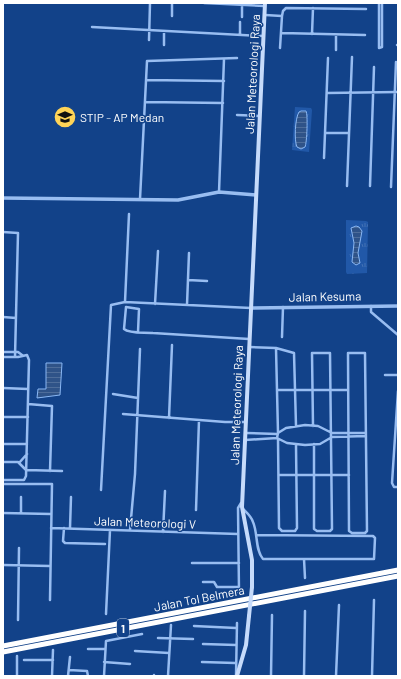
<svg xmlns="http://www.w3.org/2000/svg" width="401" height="679" viewBox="0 0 401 679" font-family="Barlow,sans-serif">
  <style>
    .park { fill: url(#park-tufts) }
    .water { fill: url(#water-rules); stroke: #89b7f4 }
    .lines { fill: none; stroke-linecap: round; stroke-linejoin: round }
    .minor { stroke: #98bdf1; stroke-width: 2.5 }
    .tertiary { stroke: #98bdf1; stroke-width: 3.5 }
    .secondary { stroke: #c6dbfb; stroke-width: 4 }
    .motorway { stroke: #fff; stroke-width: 5 }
    .secondary-bridge { stroke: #c6dbfb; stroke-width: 4 }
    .labels { text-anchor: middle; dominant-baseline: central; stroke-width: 3; stroke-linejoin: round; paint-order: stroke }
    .shield { fill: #124289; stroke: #b8c6dc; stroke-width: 1 }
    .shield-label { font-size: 11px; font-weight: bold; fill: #fff }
    .street-label { font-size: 12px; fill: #fff; stroke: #124289 }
    .poi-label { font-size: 12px; fill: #fff; stroke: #124289; text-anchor: start }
  </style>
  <defs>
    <pattern id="park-tufts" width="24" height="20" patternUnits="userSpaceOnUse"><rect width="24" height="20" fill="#2158a8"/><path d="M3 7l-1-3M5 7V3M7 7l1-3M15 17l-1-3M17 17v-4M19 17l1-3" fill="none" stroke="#4271b5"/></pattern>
    <pattern id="water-rules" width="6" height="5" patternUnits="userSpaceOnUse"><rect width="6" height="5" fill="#2f5388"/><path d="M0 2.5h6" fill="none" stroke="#4e6d9a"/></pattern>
  </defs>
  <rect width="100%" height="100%" fill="#124289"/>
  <path class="park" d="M295 107 311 108 312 110 309 152 292 150Z
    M346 220 366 221 368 222 367 273 347 274 346 272Z"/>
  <path class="water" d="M301 111H306C308 114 307 143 305 147L301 149 297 147C294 141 295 118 299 112Z
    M356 226 359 227 362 231 358 253 360 263 356 265 352 262 354 243 351 228Z
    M46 363H62L60 395 37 398 38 389H46Z"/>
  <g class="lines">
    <path class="minor" d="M204 3 264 6
      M379 3V48L382 47V3
      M242 5V17
      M265 15 282 16 283 11 286 8 366 9
      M172 16V3
      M240 22V35
      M92 27 263 36
      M282 33 365 35
      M312 34 313 8
      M149 40 150 3
      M164 45V31
      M397 45H398
      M280 48 282 16
      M336 50V35
      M146 80 224 81
      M327 93 398 92
      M145 102 223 103
      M237 115 260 116
      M325 133H348
      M324 158 328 58
      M347 186 352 57
      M370 186 374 67
      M391 187 396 62
      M219 192 224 59
      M140 199 147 61 237 58
      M3 232 18 233 15 357
      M188 280 207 281
      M125 302 129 214
      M155 304 158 251
      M187 305 189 253
      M371 306V312L398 335
      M3 317 16 318
      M138 332 139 309 126 307 124 329C130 334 144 332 153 333L249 339
      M282 337 283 307
      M249 347 276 348 294 353 296 426
      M276 348 278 433
      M3 352H18L22 355
      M348 353H365L367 531 365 533H352L349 531Z
      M3 357H18L27 355 29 360 26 476 24 480H3
      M385 375H398
      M3 388 28 389
      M277 390H348
      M398 391 392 483 394 487H398
      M113 394 138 398
      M28 404 52 406 50 471
      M123 414 225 422H246
      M3 417H28
      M169 418 172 345
      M313 426 312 353H330L332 529 330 531H317L314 529V444
      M246 433 277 434
      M366 433H332L318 426 305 425 286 428 278 433 277 438 287 443 305 445 320 444 332 437 366 436
      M278 439 279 528 282 531H295L297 528 296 445
      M245 440 277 438
      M3 444H27
      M3 462H18L26 470
      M19 463 27 454
      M27 470 62 471
      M279 475H349
      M3 484H52L50 600
      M101 490 111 305 125 302 251 308
      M243 509C247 513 251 516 253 522 258 533 255 550 263 559H374L375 538 373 536 256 535
      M196 510 199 420
      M3 513 51 514
      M21 513V497
      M51 528 238 534
      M64 528 63 541 65 543 105 544
      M70 528 71 497
      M130 530 135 474 140 349
      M163 532 165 491
      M304 559 305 578
      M192 563H239
      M3 565 50 566
      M203 582H214L217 587H239
      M224 594H234L239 591 238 508 241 503
      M106 614 110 530
      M18 620 19 548
      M194 626 236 628
      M158 638 193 639
      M203 644 236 645
      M88 649H105
      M135 651 169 653
      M24 660H53
      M104 662 130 664
      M202 662 235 663
      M69 670 87 671 88 676
      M154 675V676
      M17 676V656
      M52 676 53 650
      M68 676 70 657
      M104 676 106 641 142 634
      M168 676 171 625
      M236 676 237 623
      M271 676 272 615
      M304 676 305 611
      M336 676 339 605
      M372 676 374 600"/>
    <path class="tertiary" d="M3 198 178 200 219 192 256 195
      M251 308 398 306"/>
    <path class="secondary" d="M252 587V560L242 507 265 3
      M237 676 246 645 249 616"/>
    <path class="motorway" d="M3 646 398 570
      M3 652 398 576"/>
    <path class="secondary-bridge" d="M249 616 252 587"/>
  </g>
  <defs>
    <g id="university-disc" transform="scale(1.15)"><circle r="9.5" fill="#ffd457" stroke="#124289"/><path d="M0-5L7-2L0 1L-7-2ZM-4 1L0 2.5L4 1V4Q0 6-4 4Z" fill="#111"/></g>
  </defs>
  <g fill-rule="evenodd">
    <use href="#university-disc" x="65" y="117"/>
  </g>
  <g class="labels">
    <rect class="shield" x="117" y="619" width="12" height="18" rx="3"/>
    <g class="shield-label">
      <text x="123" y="628">1</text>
    </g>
    <g class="street-label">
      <text transform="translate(252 74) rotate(-87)">Jalan Meteorologi Raya</text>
      <text transform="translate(325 296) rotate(-1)">Jalan Kesuma</text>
      <text transform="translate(236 405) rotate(-88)">Jalan Meteorologi Raya</text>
      <text transform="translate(145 522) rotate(2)">Jalan Meteorologi V</text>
      <text transform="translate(199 598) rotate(-11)">Jalan Tol Belmera</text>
    </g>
    <g class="poi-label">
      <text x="80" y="117">STIP - AP Medan</text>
    </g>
  </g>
  <rect width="401" height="679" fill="none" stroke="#ffffff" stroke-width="8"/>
</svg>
